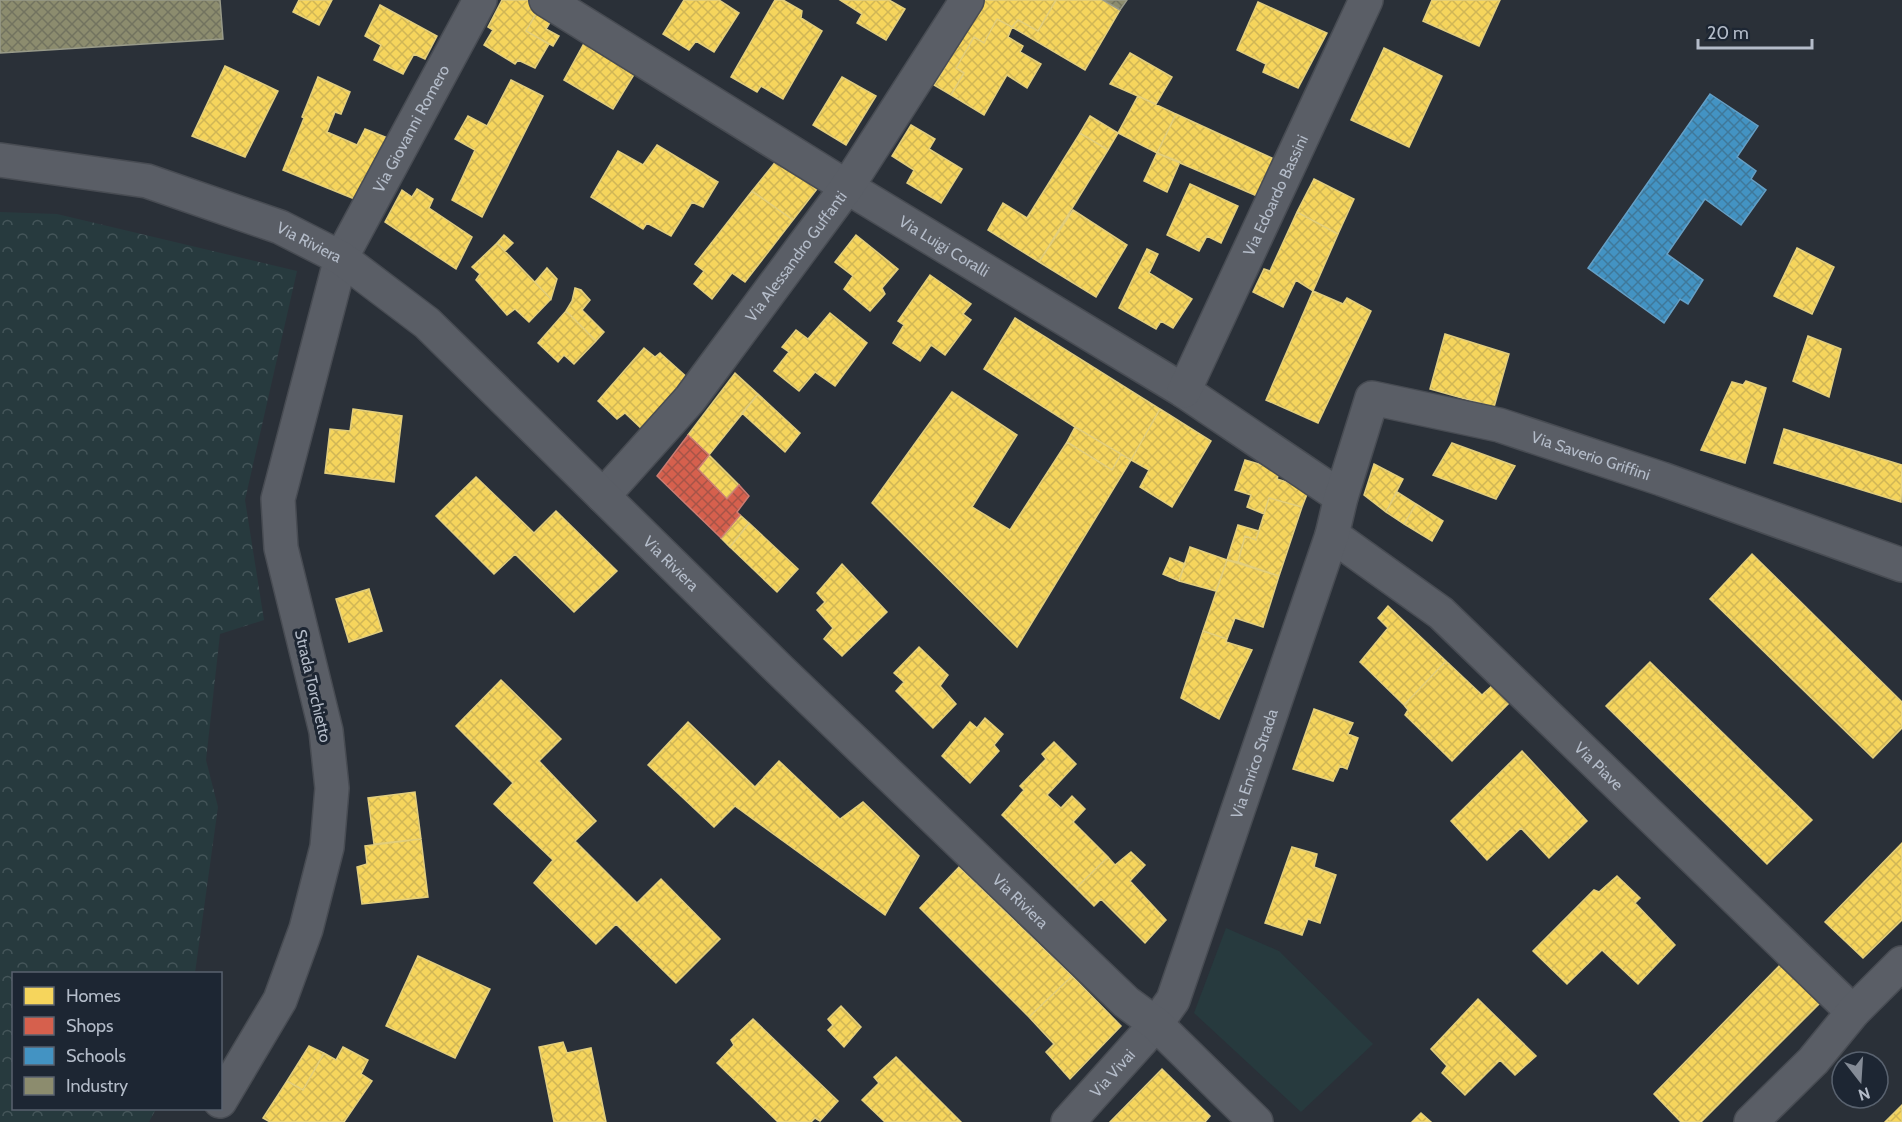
<svg xmlns="http://www.w3.org/2000/svg" width="1902" height="1122" viewBox="0 0 1902 1122" font-family="Cabin,sans-serif">
  <style>
    .forest { fill: url(#forest-crowns) }
    .park { fill: #273a3e }
    .homes { fill: url(#homes-cross-hatch); stroke: #e2ce7d; stroke-width: 1.5 }
    .shops { fill: url(#shops-cross-hatch); stroke: #cc7c72; stroke-width: 1.5 }
    .schools { fill: url(#schools-cross-hatch); stroke: #659fc5; stroke-width: 1.5 }
    .industry { fill: url(#industry-cross-hatch); stroke: #989a89; stroke-width: 1.5 }
    .lines { fill: none; stroke-linecap: round; stroke-linejoin: round }
    .minor-casing { stroke: #484c53; stroke-width: 36 }
    .tertiary-casing { stroke: #484c53; stroke-width: 36 }
    .minor { stroke: #5a5e66; stroke-width: 33 }
    .tertiary { stroke: #5a5e66; stroke-width: 33 }
    .labels { text-anchor: middle; dominant-baseline: central; stroke-width: 6; stroke-linejoin: round; paint-order: stroke }
    .street-label { font-size: 16px; fill: #b4bcc9; stroke: #1d2633 }
  </style>
  <defs>
    <pattern id="forest-crowns" width="20" height="18" patternUnits="userSpaceOnUse" patternTransform="scale(1.5)"><rect width="20" height="18" fill="#273a3e"/><path d="M2 6a3 3 0 1 1 6 0M12 15a3 3 0 1 1 6 0" fill="none" stroke="#445559"/></pattern>
    <pattern id="homes-cross-hatch" width="8" height="8" patternUnits="userSpaceOnUse" patternTransform="scale(1.5)"><rect width="8" height="8" fill="#f6d55c"/><path d="M0 0l8 8M0 8l8-8" fill="none" stroke="#d0b656"/></pattern>
    <pattern id="shops-cross-hatch" width="8" height="8" patternUnits="userSpaceOnUse" patternTransform="scale(1.5)"><rect width="8" height="8" fill="#d6604d"/><path d="M0 0l8 8M0 8l8-8" fill="none" stroke="#a65448"/></pattern>
    <pattern id="schools-cross-hatch" width="8" height="8" patternUnits="userSpaceOnUse" patternTransform="scale(1.5)"><rect width="8" height="8" fill="#4393c3"/><path d="M0 0l8 8M0 8l8-8" fill="none" stroke="#3f789a"/></pattern>
    <pattern id="industry-cross-hatch" width="8" height="8" patternUnits="userSpaceOnUse" patternTransform="scale(1.5)"><rect width="8" height="8" fill="#8c8c6e"/><path d="M0 0l8 8M0 8l8-8" fill="none" stroke="#72735f"/></pattern>
  </defs>
  <rect width="100%" height="100%" fill="#2a3038"/>
  <path class="forest" d="M0 212 57 214 297 271 245 500 264 620 220 634 206 760 218 807 195 973 14 974V1108L156 1109 149 1122H0Z"/>
  <path class="park" d="M1226 928 1279 951 1373 1044 1301 1112 1194 1013Z"/>
  <path class="homes" d="M299 0H332L319 25 293 12Z
    M502 0H529L540 7 526 31 549 44 535 68 518 60 515 64 484 45 493 30 488 27Z
    M684 0H719L739 13 714 52 696 41 689 50 663 34Z
    M775 0H783L802 11 801 18 822 31 783 99 761 86 757 92 731 77Z
    M840 0H889L905 9 886 40 857 23 862 14Z
    M985 0H1056L1038 31 1018 20 1012 27 997 19 984 43 974 37 956 68 964 73 951 95 934 85Z
    M1056 0H1103L1120 10 1085 70 1012 27 1018 20 1038 31Z
    M1432 0H1500L1479 46 1423 21Z
    M1258 2 1327 33 1298 88 1263 72 1266 64 1237 50Z
    M380 5 437 36 425 59 414 54 403 74 374 60 381 45 365 36Z
    M540 7 554 16 546 29 559 36 553 46 526 31Z
    M997 19 1012 27 1008 37 1023 46 1020 52 1041 64 1027 88 1007 75 984 115 951 95 964 73 956 68 974 37 984 43Z
    M588 36 638 68 613 109 564 80Z
    M1384 48 1442 76 1409 147 1351 120Z
    M1130 53 1172 77 1156 104 1110 84Z
    M225 66 278 91 245 157 192 136Z
    M318 77 350 92 341 114 335 112 327 132 357 145 365 129 395 141 362 202 283 170 304 118 302 117Z
    M842 77 876 96 846 145 813 125Z
    M511 80 543 96 482 217 452 200 475 150 455 139 468 116 487 126Z
    M1138 96 1176 114 1157 153 1118 133Z
    M1176 114 1274 159 1257 196 1157 153Z
    M1090 116 1118 133 1108 150 1080 133Z
    M911 125 935 139 929 149 962 169 941 203 907 183 914 170 892 156Z
    M1080 133 1108 150 1039 262 988 230 1003 203 1027 218Z
    M657 145 718 182 703 207 692 202 671 236 647 223 643 229 591 197 618 151 643 165Z
    M1157 153 1180 162 1167 192 1144 181Z
    M777 160 817 189 793 220 752 191Z
    M1314 179 1354 199 1338 234 1297 212Z
    M1190 184 1238 206 1221 243 1207 236 1199 251 1167 235Z
    M417 189 433 199 429 208 472 237 456 269 385 222 402 190 412 197Z
    M752 191 793 220 745 282 732 273 712 299 694 284 704 271 695 264Z
    M1073 210 1127 245 1096 297 1039 262Z
    M1297 212 1338 234 1313 291 1296 280 1283 307 1253 292 1264 269 1270 271Z
    M504 235 513 243 505 251 497 243Z
    M856 235 898 269 882 288 885 294 870 311 844 289 853 276 835 262Z
    M497 243 551 299 529 322 515 309 507 315 476 280 480 274 472 267Z
    M1797 248 1834 267 1812 314 1774 296Z
    M1147 249 1158 254 1149 273 1192 299 1173 328 1161 321 1156 329 1119 308Z
    M547 268 557 279 551 299 535 282Z
    M930 275 971 304 963 314 971 320 945 355 931 345 920 361 893 343 904 325 898 321Z
    M575 288 581 290 590 300 582 310 604 332 596 341 566 311 572 301Z
    M1313 291 1343 304 1347 298 1371 311 1318 423 1266 400Z
    M566 311 596 341 574 364 564 355 558 362 538 343Z
    M830 313 867 343 835 386 815 372 799 391 774 371 789 352 782 347 796 330 808 339Z
    M1015 318 1160 409 1131 460 1075 427 984 369Z
    M1445 334 1509 354 1494 407 1430 389Z
    M1808 336 1841 349 1829 397 1793 381Z
    M644 348 655 357 660 353 689 379 646 433 625 413 617 419 598 401Z
    M735 373 758 394 709 455 688 435Z
    M1746 381 1766 388 1745 463 1701 450 1732 382 1743 385Z
    M952 392 1017 435 972 507 1010 530 1067 442 1112 470 1121 454 1131 460 1017 647 872 503Z
    M758 394 800 433 785 452 742 413Z
    M353 409 402 416 394 482 325 473 330 429 350 431Z
    M1160 409 1211 441 1172 507 1140 487 1149 470 1131 460Z
    M1075 427 1121 454 1112 470 1067 442Z
    M1784 429 1902 465 1901 502 1774 463Z
    M1452 443 1515 466 1496 499 1433 475Z
    M709 455 739 485 727 499 698 469Z
    M1245 460 1280 470 1277 479 1309 489 1302 507 1269 498 1264 514 1247 507 1251 495 1235 490Z
    M1374 464 1403 479 1386 512 1364 495Z
    M476 477 534 533 556 511 617 571 574 612 515 554 494 574 436 516Z
    M1397 492 1416 504 1404 524 1386 512Z
    M1269 498 1302 507 1279 576 1238 562 1245 536 1256 540Z
    M1416 504 1443 521 1432 541 1404 524Z
    M740 515 749 523 730 547 721 538Z
    M749 523 798 569 777 592 730 547Z
    M1238 525 1259 531 1256 540 1245 536 1238 562 1227 560Z
    M1190 547 1227 560 1216 591 1179 581Z
    M1752 554 1902 702V728L1873 758 1710 599Z
    M1170 558 1185 564 1179 581 1163 574Z
    M1227 560 1279 576 1263 627 1235 618 1227 639 1203 631Z
    M842 564 887 612 842 656 824 639 833 628 817 610 825 602 817 593Z
    M369 589 382 631 349 642 336 599Z
    M1388 606 1446 661 1404 705 1360 662 1388 628 1378 618Z
    M1203 631 1227 639 1226 642 1252 650 1219 719 1181 698Z
    M919 647 948 675 940 686 956 704 933 728 896 691 904 682 894 673Z
    M1446 661 1482 695 1494 684 1511 701 1452 761 1405 715 1408 710 1404 705Z
    M1650 662 1812 820 1767 864 1606 706Z
    M501 680 561 739 539 761 596 821 575 841 637 903 661 879 720 939 676 983 616 924 596 944 534 883 553 860 494 804 513 783 456 726Z
    M1314 709 1353 723 1348 734 1358 738 1347 769 1340 766 1333 781 1293 769Z
    M985 718 1003 734 994 745 999 751 970 783 942 756 970 722 977 728Z
    M688 722 755 787 779 761 840 819 863 802 919 856 885 915 735 806 714 827 648 765Z
    M1054 742 1076 764 1047 795 1061 808 1072 796 1085 809 1073 822 1108 857 1076 888 1002 815 1024 790 1020 786 1046 759 1042 754Z
    M1522 751 1587 821 1549 858 1521 828 1487 860 1451 821Z
    M415 792 421 839 374 844 368 798Z
    M421 839 428 897 362 904 357 867 367 864 365 846Z
    M1902 843V920L1863 958 1825 922Z
    M1292 847 1317 854 1314 867 1336 875 1320 923 1308 919 1302 935 1265 923Z
    M1131 852 1145 865 1130 881 1166 920 1145 943 1101 899 1094 906 1076 888 1108 857 1115 865Z
    M959 867 1072 976 1029 1017 920 908Z
    M1617 876 1640 898 1635 903 1675 945 1638 984 1602 950 1567 984 1533 951 1594 890 1599 892Z
    M418 956 490 989 455 1058 386 1026Z
    M1781 964 1820 1003 1701 1122H1681L1654 1094Z
    M1072 976 1121 1026 1070 1079 1046 1052 1054 1044 1029 1017Z
    M1478 999 1536 1056 1515 1075 1500 1060 1465 1095 1442 1073 1447 1066 1431 1049Z
    M841 1006 861 1027 844 1047 828 1030 833 1025 828 1019Z
    M753 1019 838 1101 820 1121 815 1118 811 1122H778L717 1063 734 1045 731 1040Z
    M563 1042 567 1053 591 1048 606 1122H554L539 1047Z
    M309 1046 324 1053 303 1090 287 1081Z
    M343 1047 368 1060 361 1074 372 1081 344 1122H270L263 1118 287 1081 303 1090 324 1053 336 1060Z
    M896 1057 961 1122H885L862 1100 879 1083 874 1077Z
    M1162 1069 1210 1116 1205 1122H1110Z
    M1902 1105V1122H1885Z
    M1421 1113 1431 1122H1412Z"/>
  <path class="shops" d="M688 435 709 455 698 469 727 499 739 485 749 496 737 512 740 515 721 538 657 476Z"/>
  <path class="schools" d="M1710 94 1758 126 1737 157 1756 171 1751 179 1766 190 1741 225 1705 199 1667 254 1703 280 1688 304 1680 299 1664 323 1588 268Z"/>
  <path class="industry" d="M0 0H220L223 39 0 53Z
    M1103 0H1127L1120 10Z"/>
  <g class="lines">
    <g class="minor-casing">
      <g id="minor">
        <path id="s1" d="M546 0 847 187 1184 391 1341 497"/>
        <path id="s2" d="M1184 391 1366 0"/>
        <path id="s3" d="M603 496 690 399 847 187 967 0"/>
        <path id="s4" d="M1332 535 1441 613 1853 1012"/>
        <path id="s5" d="M220 1101 280 1000 306 929 327 847 332 788 326 731 281 548 278 499 341 258 480 0"/>
        <path id="s6" d="M1068 1122 1156 1024 1173 1000 1332 535 1341 497 1372 398 1499 425 1662 479 1902 565"/>
        <path d="M1751 1122 1813 1061 1853 1012 1902 963"/>
      </g>
    </g>
    <g class="tertiary-casing">
      <g id="tertiary">
        <path id="s7" d="M0 160 147 181 280 227 341 258 427 323 780 670 1126 1002 1156 1024 1256 1122"/>
      </g>
    </g>
    <use href="#minor" class="minor"/>
    <use href="#tertiary" class="tertiary"/>
  </g>
  <g class="labels">
    <g class="street-label">
      <text stroke="none"><textPath href="#s5" startOffset="1028">Via Giovanni Romero</textPath></text>
      <text stroke="none"><textPath href="#s2" startOffset="216">Via Edoardo Bassini</textPath></text>
      <text stroke="none"><textPath href="#s7" startOffset="322">Via Riviera</textPath></text>
      <text stroke="none"><textPath href="#s1" startOffset="468">Via Luigi Coralli</textPath></text>
      <text stroke="none"><textPath href="#s3" startOffset="308">Via Alessandro Guffanti</textPath></text>
      <text stroke="none"><textPath href="#s6" startOffset="1022">Via Saverio Griffini</textPath></text>
      <text stroke="none"><textPath href="#s7" startOffset="808">Via Riviera</textPath></text>
      <text transform="translate(313 686) rotate(77)">Strada Torchietto</text>
      <text stroke="none"><textPath href="#s6" startOffset="411">Via Enrico Strada</textPath></text>
      <text stroke="none"><textPath href="#s4" startOffset="354">Via Piave</textPath></text>
      <text stroke="none"><textPath href="#s7" startOffset="1294">Via Riviera</textPath></text>
      <text stroke="none"><textPath href="#s6" startOffset="66">Via Vivai</textPath></text>
    </g>
  </g>
  <rect x="12" y="972" width="210" height="138" fill="#1d2633" stroke="#59626f" stroke-width="1.5"/>
  <rect x="24" y="987" width="30" height="18" fill="#f6d55c" stroke="#59626f" stroke-width="1.5"/>
  <text x="66" y="1002" font-size="18" fill="#b4bcc9">Homes</text>
  <rect x="24" y="1017" width="30" height="18" fill="#d6604d" stroke="#59626f" stroke-width="1.5"/>
  <text x="66" y="1032" font-size="18" fill="#b4bcc9">Shops</text>
  <rect x="24" y="1047" width="30" height="18" fill="#4393c3" stroke="#59626f" stroke-width="1.5"/>
  <text x="66" y="1062" font-size="18" fill="#b4bcc9">Schools</text>
  <rect x="24" y="1077" width="30" height="18" fill="#8c8c6e" stroke="#59626f" stroke-width="1.5"/>
  <text x="66" y="1092" font-size="18" fill="#b4bcc9">Industry</text>
  <g transform="translate(1860 1080) rotate(163)"><circle r="28" fill="#1d2633" stroke="#59626f" stroke-width="1.5"/>
  <path d="M0-4.5L10 22L0 15L-10 22Z" fill="#848b96"/>
  <text y="-9" font-size="16" font-weight="bold" text-anchor="middle" fill="#b4bcc9">N</text>
  </g>
  <path d="M1698 39v9h114v-9" fill="none" stroke="#b4bcc9" stroke-width="3"/>
  <text x="1707" y="39" font-size="18" fill="#b4bcc9" stroke="#1d2633" stroke-width="4.5" paint-order="stroke">20 m</text>
</svg>
